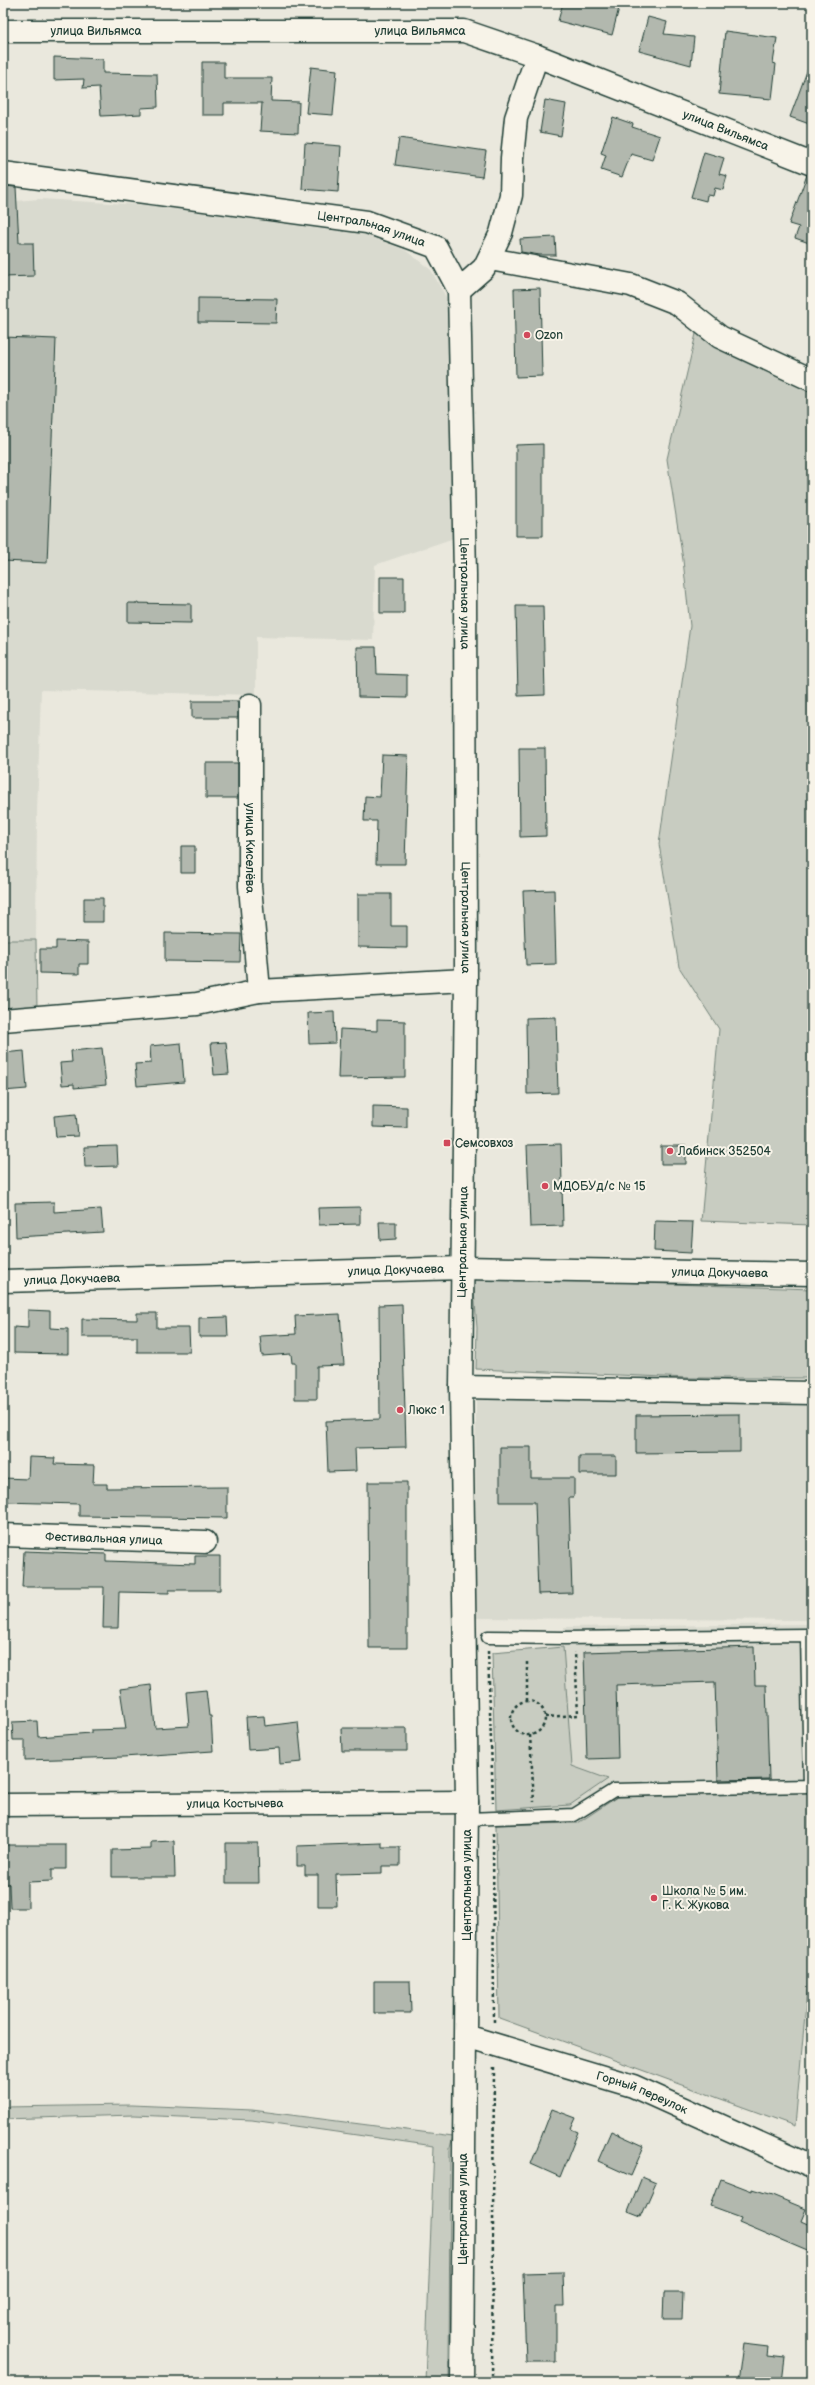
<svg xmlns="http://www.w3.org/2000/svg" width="815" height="2385" viewBox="0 0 815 2385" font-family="'Balsamiq Sans',sans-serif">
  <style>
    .built { fill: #d9dacf }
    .green { fill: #c8ccc1; stroke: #74847a }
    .building { fill: #b2b8ae; stroke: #1f3d34 }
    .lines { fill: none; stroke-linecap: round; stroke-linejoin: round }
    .lane-casing { stroke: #1f3d34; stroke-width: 15 }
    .street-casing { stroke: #1f3d34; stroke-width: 25 }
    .secondary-casing { stroke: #1f3d34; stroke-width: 25 }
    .path { stroke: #1f3d34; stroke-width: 2.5; stroke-dasharray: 3 3; stroke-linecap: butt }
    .lane { stroke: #f7f3e8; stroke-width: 12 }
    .street { stroke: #f7f3e8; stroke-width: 22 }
    .secondary { stroke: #f7f3e8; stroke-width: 22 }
    .poi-dot { fill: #d1495b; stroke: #f7f3e8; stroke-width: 1.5 }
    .labels { text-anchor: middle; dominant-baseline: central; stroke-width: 4; stroke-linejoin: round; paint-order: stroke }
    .street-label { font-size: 12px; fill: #1f3d34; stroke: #f7f3e8 }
    .poi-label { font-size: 12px; fill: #1f3d34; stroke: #f7f3e8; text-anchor: start }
  </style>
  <rect width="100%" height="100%" fill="#eae8dd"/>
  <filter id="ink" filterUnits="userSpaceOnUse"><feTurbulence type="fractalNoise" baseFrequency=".025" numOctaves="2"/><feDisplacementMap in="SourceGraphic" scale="8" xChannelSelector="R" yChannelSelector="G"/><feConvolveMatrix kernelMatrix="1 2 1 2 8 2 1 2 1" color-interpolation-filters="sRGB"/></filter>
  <g filter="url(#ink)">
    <path class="built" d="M40 199 146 205 365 235 405 250 431 270 447 299 457 537 375 565 373 640 256 637V695L41 690 37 813 36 940H3V202Z
      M476 1397 812 1402V1620L475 1618Z
      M812 1624V1936L795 2126 499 2018 492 1653 563 1647 564 1651V1627Z"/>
    <path class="green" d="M698 325 812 385V1225L701 1221 719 1029 679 967 659 844 690 626 683 560 667 459Z
      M3 940H36L37 1010 3 1013Z
      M473 1277 812 1289V1378H689L476 1369 477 1328Z
      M563 1647 572 1766 608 1779 570 1805 496 1810 492 1653Z
      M812 1791V1936L795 2126 499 2018 496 1825 578 1823 617 1797Z
      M131 2105 252 2110 453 2136 450 2148 449 2382H425L434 2146 252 2120 134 2115 3 2119V2107Z"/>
    <path class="building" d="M563 3H601L619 8 612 35 558 21Z
      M648 17 667 22 664 34 694 37 691 65 639 51Z
      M725 31 777 38 773 63 776 64 772 99 719 94Z
      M54 57 103 59V73L157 74 158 107 141 108V114L101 116 99 87 83 88 84 79 54 80Z
      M202 62H224V78H272L271 101 299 102 298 133 260 131 262 103H224V115H202Z
      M810 63H812V125L790 117Z
      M311 67 337 70 333 115 306 113Z
      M545 100 566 104 561 136 540 132Z
      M613 117 633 124 632 127 660 136 652 160 631 154 622 177 601 170 606 155 601 153Z
      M399 138 486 151 482 177 395 165Z
      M305 143 341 146 338 192 302 189Z
      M704 152 724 158 719 174 727 176 723 190 715 188 713 196 707 195 706 201 691 197Z
      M807 175 812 176V244L795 238 799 227 789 224Z
      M3 186 16 187 19 243H33L34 276 3 277Z
      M555 237 556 255H540L521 252 520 239Z
      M540 288 542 376 516 377 514 289Z
      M198 298 277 299 276 323 198 322Z
      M3 337 56 339 47 563 3 561Z
      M543 444V536H516V445Z
      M380 577H404V613H380Z
      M128 603 191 604V623L128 622Z
      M516 606H543L545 695 518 696Z
      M357 647H376L377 674 407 675V698L358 697Z
      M192 701H238V718H192Z
      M519 748H545L546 836 520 837Z
      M382 755 408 756 405 864H376L377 821H364L365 796 380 797Z
      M206 763H238V798H206Z
      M181 846H195V873H181Z
      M554 890 556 964 526 965 523 891Z
      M358 894H391V926H407V948L358 947Z
      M84 898H103V922H84Z
      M165 933 241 934 240 962 165 961Z
      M56 941 88 942V964H79V974L40 973V949H56Z
      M334 1012 335 1043 309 1044 308 1013Z
      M556 1017 558 1093 527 1094 526 1018Z
      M377 1020 405 1021V1077L338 1078 340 1029 377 1031Z
      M226 1042 229 1074 214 1075 211 1043Z
      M181 1043 184 1082 137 1086 135 1064 151 1063 150 1046Z
      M102 1048 106 1085 74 1088V1084L62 1085 60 1063 72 1062 71 1051Z
      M24 1051 27 1089 3 1091V1053Z
      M373 1106 407 1107V1128L373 1127Z
      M76 1114 78 1136 56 1137 54 1116Z
      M561 1144 563 1226 530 1227 527 1145Z
      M117 1146 118 1166 85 1167 84 1147Z
      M661 1146H686V1164H661Z
      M54 1202V1212L101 1209 103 1232 16 1237 15 1203Z
      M360 1207V1224L319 1225 318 1208Z
      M655 1221 693 1222 691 1253 654 1251Z
      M379 1222H396V1239L380 1240Z
      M402 1304 406 1447 355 1448 356 1471 328 1472 326 1421 380 1419 379 1305Z
      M28 1310 50 1311V1328L68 1329V1354L14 1353V1327L28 1328Z
      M137 1313H157V1328H189L190 1352H137V1337H82V1319L137 1320Z
      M340 1314 344 1365 317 1366V1399H295V1363H292L291 1354 262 1356 260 1336 296 1334 295 1316Z
      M227 1317 228 1337H199V1318Z
      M740 1414V1452L636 1453V1415Z
      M500 1447H531V1478H574V1497H569L572 1593 538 1594 535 1502H500Z
      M579 1456H616V1474H579Z
      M29 1457 55 1458 54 1464 94 1465 93 1484H107V1488L227 1487V1518L79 1516V1504L3 1502V1478L28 1479Z
      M368 1482H407V1648H369Z
      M24 1551 106 1554V1561L195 1564V1556H220V1590H169V1593L119 1592 118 1628H103L104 1587H22Z
      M754 1647 755 1685H766L769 1779 718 1780 715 1682 616 1685 618 1758 587 1759 584 1652Z
      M151 1685 155 1728 189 1726 186 1692 206 1690 209 1716H211L213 1751 123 1757 25 1760V1740H13L12 1722 37 1721 38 1737 91 1733V1730L126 1729 120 1689Z
      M264 1716 265 1726 298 1722 302 1762 280 1764 279 1748 248 1750 246 1717Z
      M341 1728H407V1751H342Z
      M174 1841 175 1877H112V1850L151 1849V1842Z
      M226 1843H258L259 1883H226Z
      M382 1843V1847H400V1866H382V1873L336 1874 337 1906H318V1875H305V1866H297V1846Z
      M3 1845H66V1869H52V1881L28 1882V1908H10L9 1884H3Z
      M374 1981H410L411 2013H374Z
      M552 2109 576 2118 571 2129 578 2132 560 2177 531 2164Z
      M611 2131 644 2146 631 2176 598 2161Z
      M642 2177 656 2183 641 2217 628 2212Z
      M721 2179 752 2191V2189L772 2195 806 2209 801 2221 812 2226V2253L739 2222 741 2217 711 2206Z
      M563 2272 564 2306H556V2362H526L523 2273Z
      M664 2293H683L682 2319H663Z
      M743 2344 768 2347 767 2356 785 2358 782 2382H738Z"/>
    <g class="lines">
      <g class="lane-casing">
        <path id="lane" d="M488 1637 564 1638
          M467 1819 574 1815 614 1790 810 1786 807 1635 564 1638"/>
      </g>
      <g class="street-casing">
        <g id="street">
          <path id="s1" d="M3 31H464L537 56 812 164"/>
          <path d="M490 259 631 285 677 303 720 337 812 380"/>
          <path d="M459 290 484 268 501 233 511 195 512 158 516 118 537 56"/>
          <path id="s2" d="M250 705V886L259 991"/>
          <path d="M3 1020 197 1004 259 991 466 980"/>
          <path id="s3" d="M3 1281 463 1268 812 1274"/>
          <path d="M461 1387 812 1393"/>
          <path id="s4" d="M3 1535 205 1542"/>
          <path id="s5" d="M3 1805 467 1802"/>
          <path id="s6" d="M466 2036 633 2086 812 2167"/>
        </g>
      </g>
      <g class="secondary-casing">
        <g id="secondary">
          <path id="s7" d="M3 173 367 222 436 247 459 290 465 574 466 980 461 1387 467 1802 462 2382"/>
        </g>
      </g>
      <path class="path" d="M488 1651 493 1802
        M527 1662V1701
        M511 1718a17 17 0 1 1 34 0a17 17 0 1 1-34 0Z
        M545 1717 578 1715 575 1652
        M530 1735 534 1802
        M493 1833 494 2024
        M492 2382 494 2065"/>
      <use href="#lane" class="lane"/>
      <use href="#street" class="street"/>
      <use href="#secondary" class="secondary"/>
    </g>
  </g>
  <g class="poi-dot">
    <circle cx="527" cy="335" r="4"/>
    <rect x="443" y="1139" width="8" height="8" rx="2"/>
    <circle cx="670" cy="1151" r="4"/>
    <circle cx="545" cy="1186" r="4"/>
    <circle cx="400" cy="1410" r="4"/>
    <circle cx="654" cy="1898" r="4"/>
  </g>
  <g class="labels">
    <g class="street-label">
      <text stroke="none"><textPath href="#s1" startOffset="93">улица Вильямса</textPath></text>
      <text stroke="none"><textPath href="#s1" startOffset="417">улица Вильямса</textPath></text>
      <text stroke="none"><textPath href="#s1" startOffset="741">улица Вильямса</textPath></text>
      <text stroke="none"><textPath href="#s7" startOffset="373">Центральная улица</textPath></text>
      <text stroke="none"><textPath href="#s7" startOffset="793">Центральная улица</textPath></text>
      <text stroke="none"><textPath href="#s2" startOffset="143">улица Киселёва</textPath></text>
      <text stroke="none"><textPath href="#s7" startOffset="1117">Центральная улица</textPath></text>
      <text transform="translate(463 1242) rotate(-89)">Центральная улица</text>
      <text stroke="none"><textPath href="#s3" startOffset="393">улица Докучаева</textPath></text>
      <text stroke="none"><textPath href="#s3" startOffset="717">улица Докучаева</textPath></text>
      <text stroke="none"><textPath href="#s3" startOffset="69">улица Докучаева</textPath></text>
      <text stroke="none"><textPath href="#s4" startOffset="101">Фестивальная улица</textPath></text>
      <text stroke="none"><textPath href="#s5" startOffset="232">улица Костычева</textPath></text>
      <text transform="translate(467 1885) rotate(-90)">Центральная улица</text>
      <text stroke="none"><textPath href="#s6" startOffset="185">Горный переулок</textPath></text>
      <text transform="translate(463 2209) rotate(-90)">Центральная улица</text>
    </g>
    <g class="poi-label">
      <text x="535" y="335">Ozon</text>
      <text x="455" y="1143">Семсовхоз</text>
      <text x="678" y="1151">Лабинск 352504</text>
      <text x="553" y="1186">МДОБУд/с № 15</text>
      <text x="408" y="1410">Люкс 1</text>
      <text x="662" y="1891">Школа № 5 им.<tspan x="662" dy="14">Г. К. Жукова</tspan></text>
    </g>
  </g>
  <rect width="815" height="2385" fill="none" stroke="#f7f3e8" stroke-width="16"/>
  <rect x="8" y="8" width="799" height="2369" fill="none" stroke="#1f3d34" stroke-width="1.5" filter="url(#ink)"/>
</svg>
